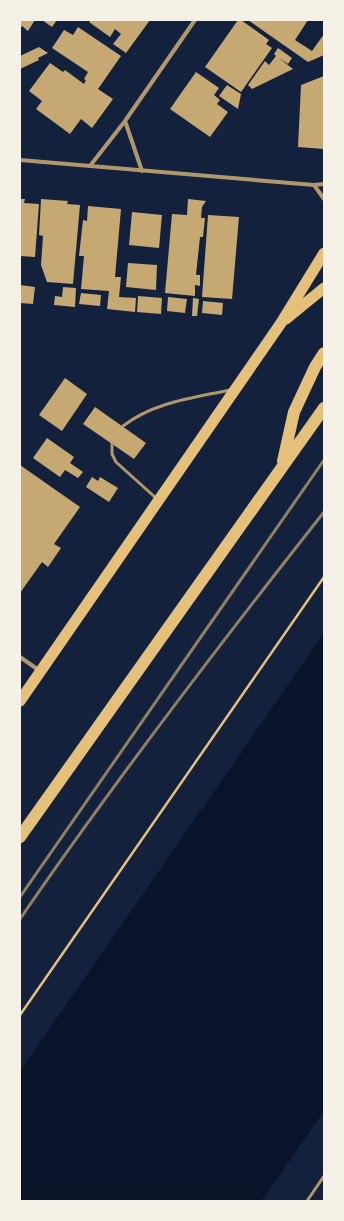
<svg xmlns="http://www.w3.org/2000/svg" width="344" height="1221" viewBox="0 0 344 1221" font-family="'Source Serif 4',serif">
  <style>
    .water { fill: #0b132b }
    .building { fill: #c6a872 }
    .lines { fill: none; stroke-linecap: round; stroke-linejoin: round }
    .path { stroke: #e5c07b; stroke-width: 2.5 }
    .service { stroke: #b1986c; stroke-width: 3 }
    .minor { stroke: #b1986c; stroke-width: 4 }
    .trunk { stroke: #e5c07b; stroke-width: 11 }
    .motorway { stroke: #e5c07b; stroke-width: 12 }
    .rail { stroke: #918062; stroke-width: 3 }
  </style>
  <rect width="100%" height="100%" fill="#14213d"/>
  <path class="water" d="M324 633V1111L262 1201H20V1071Z"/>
  <path class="building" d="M20 20H35L28 31 22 26 20 29Z
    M42 20H57L52 27Z
    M91 20H150L126 53 113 44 121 34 115 29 110 37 89 22Z
    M238 20H241L269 40 266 44 272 48 241 92 205 67Z
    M248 20H308L295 40 312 51 324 34V55L308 62Z
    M78 27 121 56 98 89 113 99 92 128 81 119 70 134 36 109 42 101 29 91 50 63 63 72 65 70 84 84 86 80 84 79 88 72 52 48 64 30 73 35Z
    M39 47 48 53 38 58 39 60 20 69V56Z
    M278 48 292 58 288 64 279 58 293 69 252 89 248 85 265 61 269 65 276 56 274 54Z
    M196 72 219 88 214 95 220 100 217 104 228 112 210 137 170 109Z
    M324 76V149L298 147 301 85Z
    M227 85 241 94 238 109 219 96Z
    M20 199H25L24 203 39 204 35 257 20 256Z
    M41 199 68 201 67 204 80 205 73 284 47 282 41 265 43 236 39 235Z
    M188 199 206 201 202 207 201 218H205L203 237H200L196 275H200V286L195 285V296L165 293 172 214 187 215Z
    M88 206 121 209 115 277H121L119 297 136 298 135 312 107 309 109 291 81 289 84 256H79L83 220 87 221Z
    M132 212 162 215 159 248 129 245Z
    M208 215 239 217 232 299 202 297Z
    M128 263 157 265 156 290 126 287Z
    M20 285 35 287 33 304 20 303Z
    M63 287 76 288 75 307 54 305 55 296 62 297Z
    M81 293 101 295 100 306 79 304Z
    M138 296 162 298 161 314 137 312Z
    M168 297 187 299 185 313 167 311Z
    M193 298 199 299 197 316H192Z
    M203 301 223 303 222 315 202 313Z
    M65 378 87 394 62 431 39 415Z
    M95 407 146 443 134 459 83 424Z
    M47 438 74 457 70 463 83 472 78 478 65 470 60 477 33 458Z
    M20 465 80 507 54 544 61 548 48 567 42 562 20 593Z
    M92 477 98 481 100 477 118 488 109 502 86 487Z"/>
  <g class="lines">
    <path class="path" d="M20 1015 324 577"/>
    <path class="service" d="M123 426C154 402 193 398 230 390
      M112 444V454L116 462 157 499
      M307 1201 324 1176"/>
    <path class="minor" d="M125 121 142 171
      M20 160 314 185 324 184
      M90 166 125 121 195 20
      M314 185 324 199
      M20 657 40 671"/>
    <path class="trunk" d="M286 319 324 288
      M20 701 281 323 324 253"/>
    <path class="motorway" d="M283 461 294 412 315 367 324 353
      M20 837 324 408"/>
    <path class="rail" d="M20 897 324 460
      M20 919C116 779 219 645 324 512"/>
  </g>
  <rect width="344" height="1221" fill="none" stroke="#f6f1e7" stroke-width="42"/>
</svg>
